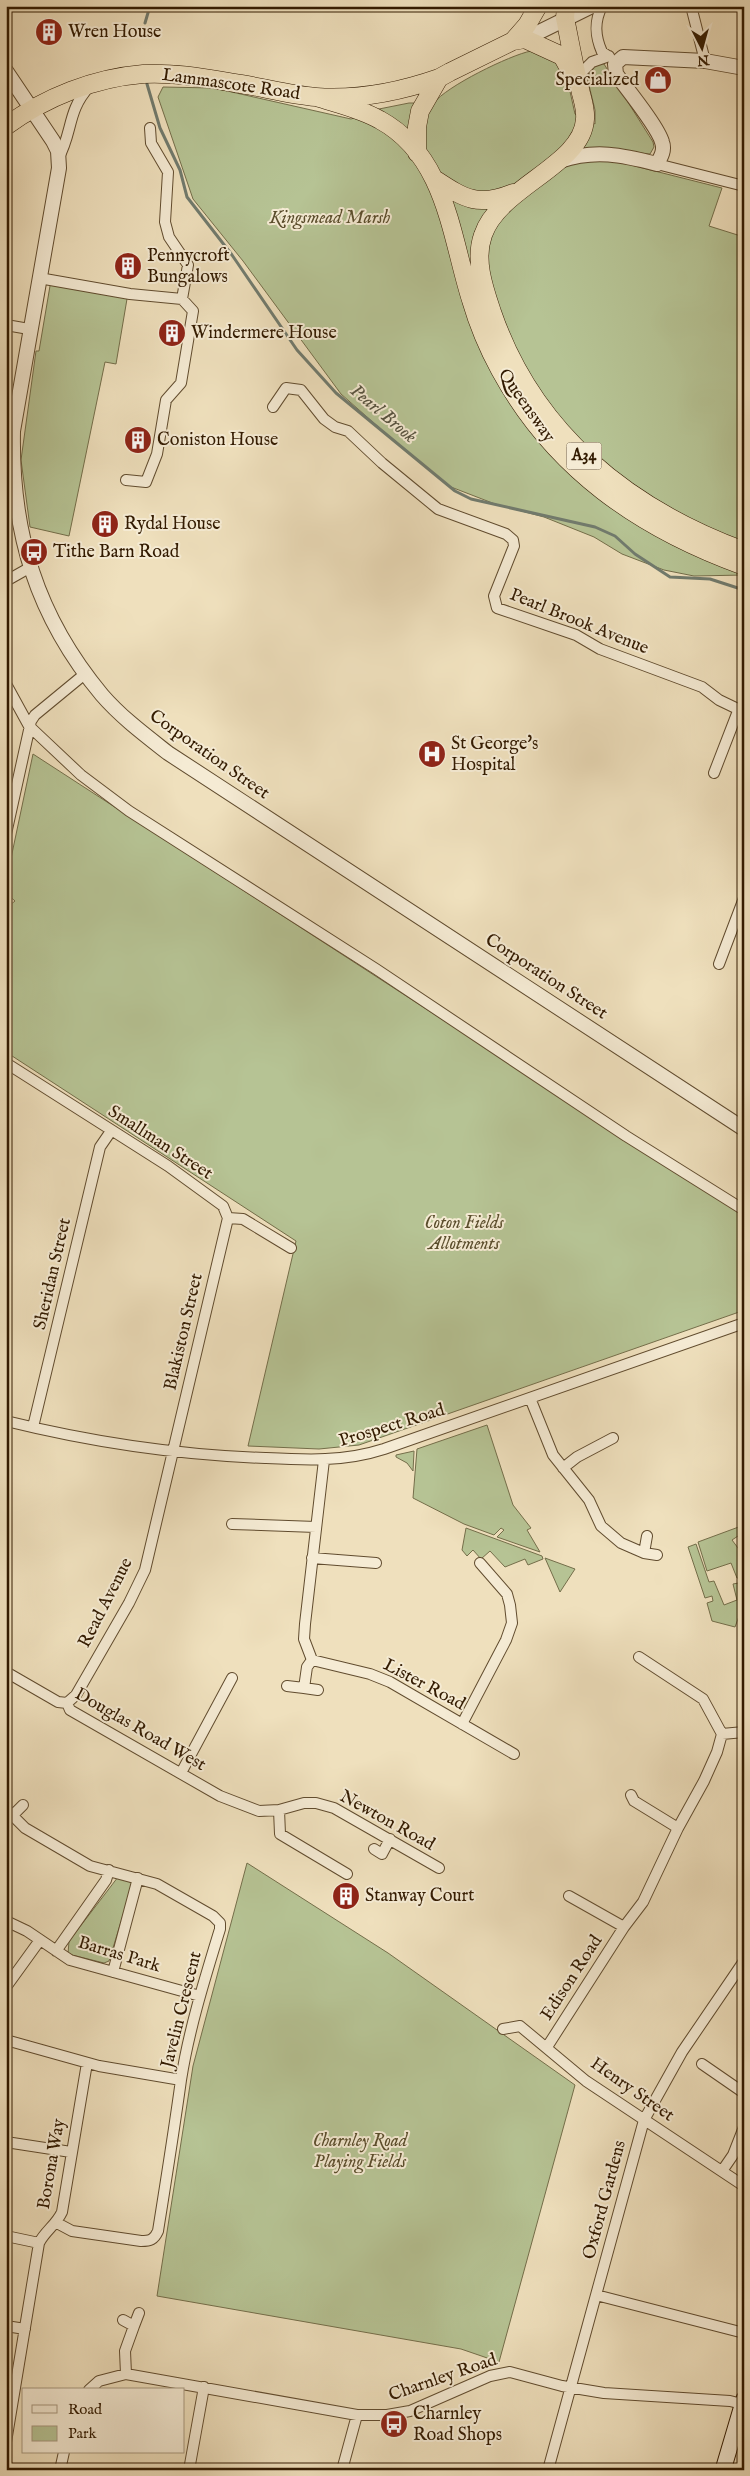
<svg xmlns="http://www.w3.org/2000/svg" width="750" height="2476" viewBox="0 0 750 2476" font-family="'IM FELL English',serif">
  <style>
    .green { fill: #b6c394; stroke: #746e4a }
    .lines { fill: none; stroke-linecap: round; stroke-linejoin: round }
    .stream { stroke: #717b6e; stroke-width: 3 }
    .minor-casing { stroke: #614c2f; stroke-width: 12 }
    .tertiary-casing { stroke: #614c2f; stroke-width: 16 }
    .secondary-casing { stroke: #321a00; stroke-width: 17 }
    .trunk-casing { stroke: #321a00; stroke-width: 19 }
    .minor { stroke: #f5ebd4; stroke-width: 10 }
    .tertiary { stroke: #f5ebd4; stroke-width: 14 }
    .secondary { stroke: #f5ebd4; stroke-width: 15 }
    .trunk { stroke: #efe0bd; stroke-width: 18 }
    .labels { text-anchor: middle; dominant-baseline: central; stroke-width: 4; stroke-linejoin: round; paint-order: stroke }
    .shield { fill: #f5ebd4; stroke: #6c5940; stroke-width: 1 }
    .shield-label { font-size: 16px; font-weight: bold; fill: #321a00 }
    .poi-label { font-size: 18px; fill: #321a00; stroke: #f5ebd4; text-anchor: start }
    .street-label { font-size: 18px; fill: #321a00; stroke: #f5ebd4 }
    .park-label { font-size: 18px; font-style: italic; fill: #5a4d2c; stroke: #f5ebd4 }
    .water-label { font-size: 19px; font-style: italic; fill: #575340; stroke: #f5ebd4 }
  </style>
  <rect width="100%" height="100%" fill="#efe0bd"/>
  <filter id="stains"><feTurbulence type="fractalNoise" baseFrequency=".004" numOctaves="4"/><feColorMatrix values="0 0 0 0 .2 0 0 0 0 .09 0 0 0 0 .02 0 0 0 .5 -.17"/></filter>
  <radialGradient id="worn" r=".72"><stop offset=".6" stop-color="#630" stop-opacity="0"/><stop offset="1" stop-color="#630" stop-opacity=".3"/></radialGradient>
  <path class="green" d="M531 51 559 63 567 78 575 114 595 124V110L587 77 595 66 600 63 604 64 653 142 654 147 650 154 634 152 631 165 722 188 709 226 744 237V575L694 576 664 570 622 554 594 537 544 517 495 504 451 487 409 454 341 394 243 261 193 199 158 97 163 87 214 88 351 119 379 109 409 103H434C445 87 510 55 531 51Z
    M51 280 128 293 116 364 105 362 69 536 30 527 21 460 36 351H39Z
    M33 754 744 1215V1308L742 1311 359 1445 319 1449 248 1446 296 1241 6 1052V902L10 905 15 901 6 893V882Z
    M487 1425 513 1505 531 1528 527 1530 540 1552 497 1537 504 1530 501 1528 494 1535 464 1524 413 1498 417 1449Z
    M414 1451V1452L413 1471 407 1463 396 1457V1455Z
    M744 1525V1532L732 1540 744 1556V1578H737L731 1563 707 1571 698 1542Z
    M466 1528 542 1556 543 1559 528 1565 525 1559 505 1567 490 1551 481 1559 473 1550 467 1556 462 1550Z
    M696 1544 709 1582 714 1581 724 1605 737 1600 733 1584 744 1582V1603L735 1627 712 1621 707 1603 713 1601 712 1596 705 1598 688 1547Z
    M545 1558 575 1569 560 1592Z
    M247 1863 388 1953 575 2085 499 2362 461 2349 157 2296 193 2066Z
    M118 1877 124 1878 131 1883V1889L109 1961 104 1963 68 1954 69 1941Z"/>
  <g class="lines">
    <path class="stream" d="M145 23 150 6
      M147 84 160 128 180 170 187 197 232 255 297 350 336 393 455 491 471 499 595 527 615 536 635 554 670 577 710 579 744 590"/>
    <g class="minor-casing">
      <path id="minor" d="M602 6C594 22 595 36 602 52L608 56
        M691 6 705 61
        M578 76 592 62 609 56
        M58 159C73 132 67 111 89 87
        M657 164 744 186
        M39 278 130 294 182 299 188 265 169 237 165 222 168 172 151 143 150 128
        M6 325 29 329
        M273 407 286 388 301 390 324 419 335 427 348 431 382 463 438 509 506 534 513 540 514 546 494 596 497 608 576 635 600 649 702 687 719 700 744 712
        M126 480 146 482 157 454 166 400 181 383 193 311 182 299
        M6 581 29 568
        M6 684 29 726 81 775 129 811 376 969 626 1136 744 1210
        M714 773 738 711
        M6 834 31 721 35 715 86 673
        M719 964 744 898
        M6 1063 168 1166 223 1206 228 1218 145 1570 129 1603 76 1695 67 1703
        M228 1218 243 1219 291 1248
        M530 1398 553 1455 589 1500 601 1526 621 1543 644 1553 657 1555
        M6 1421C91 1442 177 1455 265 1458 306 1460 344 1462 384 1449L744 1323
        M33 1427 100 1147 111 1131
        M563 1468 577 1457 613 1438
        M232 1524 316 1527
        M644 1553 647 1536
        M312 1558 376 1563
        M312 1660 370 1674 390 1682 514 1754
        M312 1660 304 1639 305 1624 324 1460
        M6 1672 58 1702 67 1703
        M287 1686 304 1688 307 1667 312 1660
        M304 1688 318 1690
        M67 1703 70 1710 220 1796 259 1811 279 1810 304 1803H316L334 1808 439 1868
        M462 1724 506 1640 512 1623 510 1605 507 1594 480 1563
        M722 1734 744 1732
        M181 1773 232 1678
        M631 1795 634 1801 678 1828
        M6 1809 25 1828 90 1866 157 1884 213 1916 220 1923V1929C205 1978 189 2029 181 2080 174 2131 166 2181 158 2231 154 2240 150 2241 141 2241L72 2231 57 2223
        M279 1810 280 1834 347 1874
        M13 1815 23 1805
        M374 1849 382 1854 390 1839
        M569 1896 624 1927
        M6 1921 27 1931 70 1960 200 1996
        M56 1951 106 1880 109 1870
        M113 1972 138 1878
        M6 1987 40 1940
        M503 2029 520 2026 586 2081 744 2186
        M6 2040 99 2066 181 2080
        M547 2047 624 1927 643 1902 678 1828 704 1781 717 1752 722 1734 703 1699 639 1657
        M702 2064 744 2093
        M6 2142 71 2152
        M722 2171 733 2155 744 2127
        M6 2236 39 2243
        M596 2295 744 2333
        M123 2320 134 2326 125 2351 126 2374
        M6 2326 25 2329
        M134 2326 139 2313
        M89 2390 99 2381 126 2374 357 2415H387L410 2411 490 2376 510 2372 562 2386 604 2393 730 2401 742 2404
        M6 2442 39 2243C45 2231 56 2225 62 2212L87 2063
        M60 2470 64 2452
        M189 2470 204 2387
        M342 2470 357 2415
        M548 2470 644 2120 682 2052 744 1961"/>
    </g>
    <g class="tertiary-casing">
      <path id="tertiary" d="M525 39 592 6
        M6 71 53 141 58 151 59 168 13 431C11 533 37 617 102 695 121 717 145 735 168 753L744 1129
        M560 161C595 149 622 155 657 164 661 157 665 150 662 142 658 127 627 89 616 74L615 64 623 57 705 61 744 68"/>
    </g>
    <g class="secondary-casing">
      <path id="secondary" d="M723 2470 744 2399"/>
    </g>
    <g class="trunk-casing">
      <path id="trunk" d="M566 6 565 18C570 42 574 66 580 89 582 99 586 108 585 119 583 165 499 187 483 235 474 260 484 288 492 312 533 432 627 508 744 551
        M513 41 527 25 538 6
        M316 97C338 104 361 109 380 120 446 156 451 237 471 300 478 324 488 348 500 370 554 469 639 528 744 566
        M6 126C46 97 94 78 143 74 175 72 210 79 241 84 266 88 291 95 316 97 359 100 399 92 439 78
        M417 153V127L420 111 439 78 450 72 513 41 525 39 562 56 572 74
        M436 180C465 199 478 207 513 193"/>
    </g>
    <use href="#minor" class="minor"/>
    <use href="#tertiary" class="tertiary"/>
    <use href="#secondary" class="secondary"/>
    <use href="#trunk" class="trunk"/>
  </g>
  <defs>
    <g id="building-disc" transform="scale(1.4375)"><circle r="9.5" fill="#8f2418" stroke="#f5ebd4"/><path d="M-4-6H4V6H1V3H-1V6H-4ZM-2.5-4.3h1.7v1.8h-1.7ZM.8-4.3h1.7v1.8H.8ZM-2.5-1h1.7V.8h-1.7ZM.8-1h1.7V.8H.8Z" fill="#fff"/></g>
    <g id="shop-disc" transform="scale(1.4375)"><circle r="9.5" fill="#8f2418" stroke="#f5ebd4"/><path d="M-5-2.5h2.3a2.7 3.5 0 0 1 5.4 0H5L5.5 6h-11ZM-1.5-2.5h3a1.5 2.3 0 0 0-3 0Z" fill="#fff"/></g>
    <g id="bus-disc" transform="scale(1.4375)"><circle r="9.5" fill="#8f2418" stroke="#f5ebd4"/><path d="M-5-6H5V4H4V6H2V4H-2V6H-4V4H-5ZM-3.5-4V0h7V-4ZM-3.5 1.2v1.5H-2V1.2ZM2 1.2v1.5H3.5V1.2Z" fill="#fff"/></g>
    <g id="hospital-disc" transform="scale(1.4375)"><circle r="9.5" fill="#8f2418" stroke="#f5ebd4"/><path d="M-5-5h3v3.5h4V-5h3V5h-3V1.5h-4V5h-3Z" fill="#fff"/></g>
  </defs>
  <g fill-rule="evenodd">
    <use href="#building-disc" x="49" y="32"/>
    <use href="#shop-disc" x="658" y="80"/>
    <use href="#building-disc" x="128" y="266"/>
    <use href="#building-disc" x="172" y="333"/>
    <use href="#building-disc" x="138" y="440"/>
    <use href="#building-disc" x="105" y="524"/>
    <use href="#bus-disc" x="34" y="552"/>
    <use href="#hospital-disc" x="432" y="754"/>
    <use href="#building-disc" x="346" y="1896"/>
    <use href="#bus-disc" x="394" y="2424"/>
  </g>
  <g class="labels">
    <rect class="shield" x="566.5" y="442.5" width="35" height="27" rx="4"/>
    <g class="shield-label">
      <text x="584" y="456">A34</text>
    </g>
    <g class="poi-label">
      <text x="68" y="32">Wren House</text>
      <text x="639" y="80" text-anchor="end">Specialized</text>
      <text x="147" y="256">Pennycroft<tspan x="147" dy="21">Bungalows</tspan></text>
      <text x="191" y="333">Windermere House</text>
      <text x="157" y="440">Coniston House</text>
      <text x="124" y="524">Rydal House</text>
      <text x="53" y="552">Tithe Barn Road</text>
      <text x="451" y="744">St George's<tspan x="451" dy="21">Hospital</tspan></text>
      <text x="365" y="1896">Stanway Court</text>
      <text x="413" y="2414">Charnley<tspan x="413" dy="21">Road Shops</tspan></text>
    </g>
    <g class="street-label">
      <text transform="translate(231 85) rotate(8)">Lammascote Road</text>
      <text transform="translate(526 406) rotate(55)">Queensway</text>
      <text transform="translate(579 622) rotate(22)">Pearl Brook Avenue</text>
      <text transform="translate(209 755) rotate(35)">Corporation Street</text>
      <text transform="translate(546 977) rotate(33)">Corporation Street</text>
      <text transform="translate(160 1143) rotate(33)">Smallman Street</text>
      <text transform="translate(53 1274) rotate(-77)">Sheridan Street</text>
      <text transform="translate(184 1332) rotate(-77)">Blakiston Street</text>
      <text transform="translate(392 1426) rotate(-17)">Prospect Road</text>
      <text transform="translate(106 1603) rotate(-63)">Read Avenue</text>
      <text transform="translate(424 1685) rotate(28)">Lister Road</text>
      <text transform="translate(140 1730) rotate(30)">Douglas Road West</text>
      <text transform="translate(387 1821) rotate(29)">Newton Road</text>
      <text transform="translate(119 1955) rotate(17)">Barras Park</text>
      <text transform="translate(572 1978) rotate(-57)">Edison Road</text>
      <text transform="translate(182 2010) rotate(-76)">Javelin Crescent</text>
      <text transform="translate(632 2090) rotate(35)">Henry Street</text>
      <text transform="translate(52 2164) rotate(-80)">Borona Way</text>
      <text transform="translate(605 2200) rotate(-75)">Oxford Gardens</text>
      <text transform="translate(443 2378) rotate(-19)">Charnley Road</text>
    </g>
    <g class="park-label">
      <text x="330" y="218">Kingsmead Marsh</text>
      <text x="464" y="1223">Coton Fields<tspan x="464" dy="21">Allotments</tspan></text>
      <text x="360" y="2141">Charnley Road<tspan x="360" dy="21">Playing Fields</tspan></text>
    </g>
    <g class="water-label">
      <text transform="translate(383 414) rotate(40)">Pearl Brook</text>
    </g>
  </g>
  <rect width="750" height="2476" fill="none" stroke="#efe0bd" stroke-width="25"/>
  <rect x="8" y="8" width="735" height="2461" fill="none" stroke="#321a00" stroke-width="2.5"/>
  <rect x="12" y="12" width="725" height="2451" fill="none" stroke="#321a00"/>
  <rect x="22" y="2388" width="162" height="65" fill="#f5ebd4" stroke="#a7977f"/>
  <rect x="32" y="2405" width="25" height="8" fill="#f5ebd4" stroke="#a7977f"/>
  <text x="68" y="2414" font-size="15" fill="#321a00">Road</text>
  <rect x="32" y="2426" width="25" height="15" fill="#b6c394" stroke="#a7977f"/>
  <text x="68" y="2438" font-size="15" fill="#321a00">Park</text>
  <g transform="translate(702 48) rotate(174)" stroke="#f5ebd4" stroke-width="4" paint-order="stroke">
  <path d="M0-4L9 19L0 12L-9 19Z" fill="#321a00"/>
  <text y="-8" font-size="14" font-weight="bold" text-anchor="middle" fill="#321a00">N</text>
  </g>
  <rect width="100%" height="100%" filter="url(#stains)"/>
  <rect width="100%" height="100%" fill="url(#worn)"/>
</svg>
